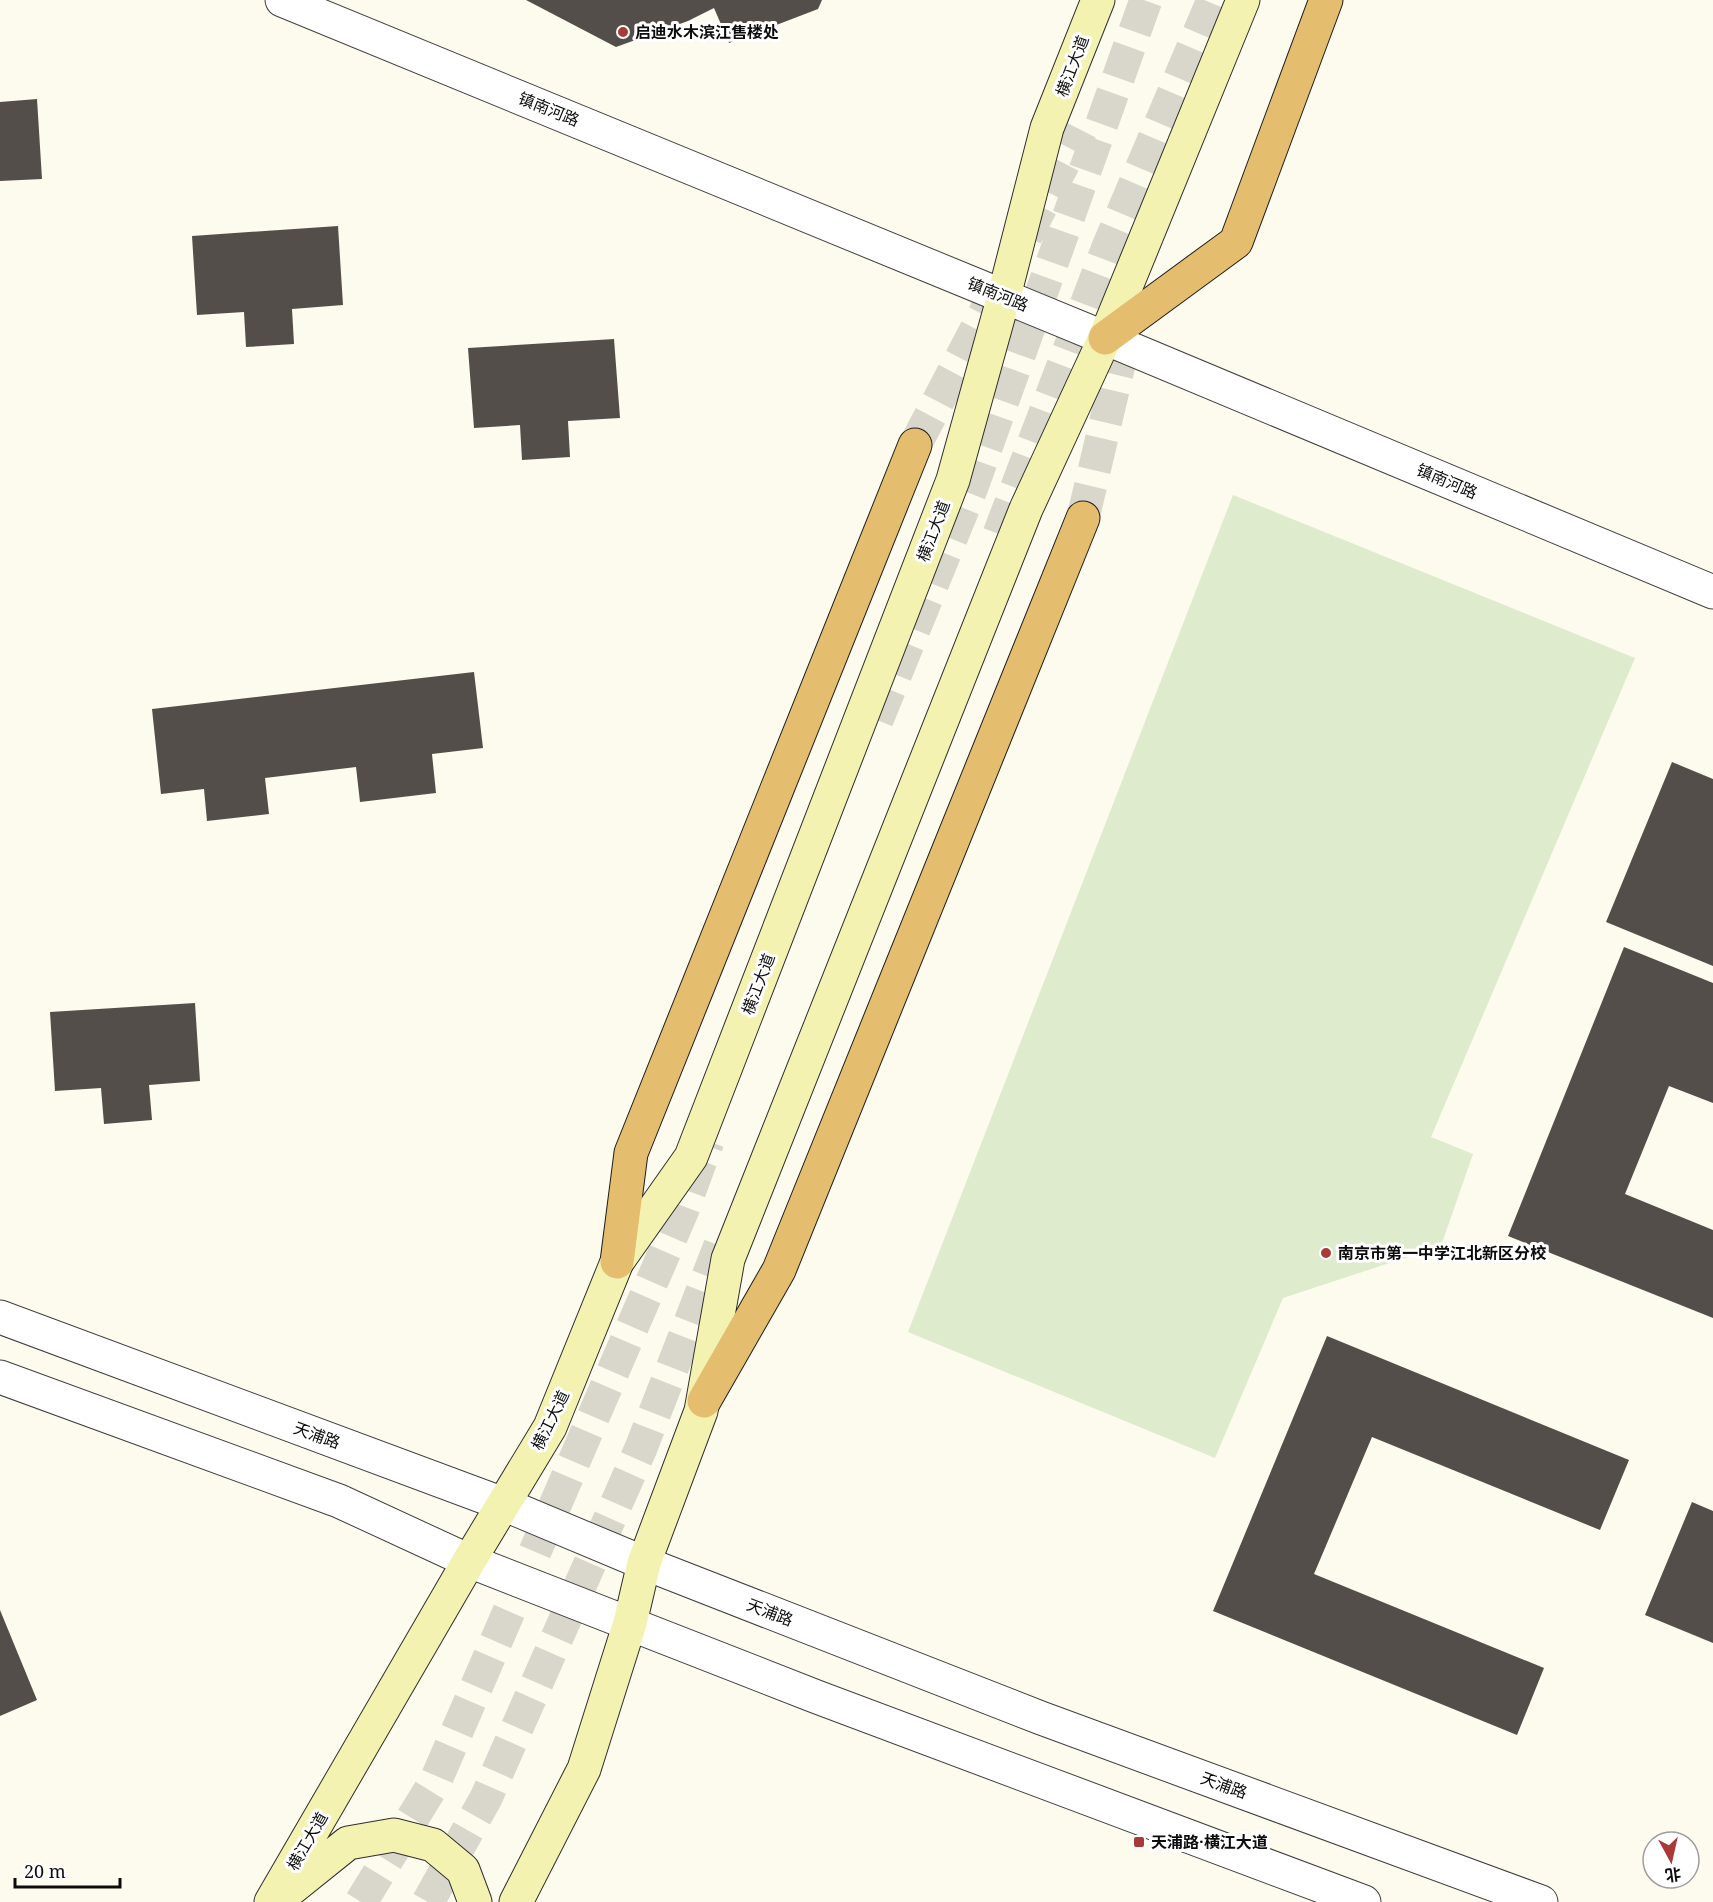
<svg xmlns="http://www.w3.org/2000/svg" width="1713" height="1902" viewBox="0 0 1713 1902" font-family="'Noto Serif','Noto Sans SC',serif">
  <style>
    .pitch { fill: #deebcc }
    .building { fill: #534e4a }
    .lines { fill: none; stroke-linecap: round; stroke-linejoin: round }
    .trunk-tunnel { stroke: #d9d7cb; stroke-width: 33; stroke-dasharray: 33 16; stroke-linecap: butt }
    .tertiary-casing { stroke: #3f3f3f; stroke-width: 35 }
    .secondary-casing { stroke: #2e2e2e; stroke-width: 35 }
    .trunk-casing { stroke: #1d1d1d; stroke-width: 35 }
    .tertiary { stroke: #fff; stroke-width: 33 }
    .secondary { stroke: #f4f2b1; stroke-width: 33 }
    .trunk { stroke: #e4be6e; stroke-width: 33 }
    .poi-dot { fill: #a93a37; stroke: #fff; stroke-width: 2 }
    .labels { text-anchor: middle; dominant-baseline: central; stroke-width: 6; stroke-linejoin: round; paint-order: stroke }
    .poi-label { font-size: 16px; font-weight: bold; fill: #0c0c0c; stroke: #fff; text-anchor: start }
    .street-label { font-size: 16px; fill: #0c0c0c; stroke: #fff }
  </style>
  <rect width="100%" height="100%" fill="#fdfbed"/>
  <path class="pitch" d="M1233 495 1635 658 1431 1137 1473 1154 1441 1246 1283 1298 1215 1458 908 1332Z"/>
  <path class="building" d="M526 0H822L818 9 729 43 714 8 688 21 616 47Z
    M37 99 42 179 0 181V102Z
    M338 226 343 305 292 309 294 344 246 347 244 312 197 315 192 236Z
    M614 339 620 418 568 421 570 457 522 460 520 425 474 428 468 348Z
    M474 672 483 748 432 754 436 793 360 802 356 767 265 778 269 814 207 821 204 789 161 794 152 709Z
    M1672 762 1713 779V966L1606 922Z
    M1624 947 1713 983V1103L1669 1086 1625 1194 1713 1230V1318L1508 1236Z
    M195 1003 200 1081 149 1085 152 1120 104 1124 101 1088 55 1091 50 1012Z
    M1327 1336 1629 1460 1600 1530 1372 1437 1314 1574 1544 1668 1517 1735 1213 1611Z
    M1692 1502 1713 1511V1643L1645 1615Z
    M0 1610 37 1700 0 1716Z"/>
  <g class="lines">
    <path class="trunk-tunnel" d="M1026 236 1081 130
      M915 445 1000 284
      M1083 518 1130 318
      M999 534 1108 247 1213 0
      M877 720 972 487 1146 0
      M361 1902 436 1780 682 1212 708 1141
      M428 1902 486 1798 641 1448 724 1235"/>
    <g class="tertiary-casing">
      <path id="tertiary" d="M282 0 1105 338 1713 592
        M0 1317 503 1504 644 1563 1041 1718 1541 1902
        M0 1377 339 1501 469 1561 817 1697 1364 1902"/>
    </g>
    <g class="secondary-casing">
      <path id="secondary" d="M282 1896 348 1843 394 1835 433 1845 463 1870 475 1902
        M271 1902 469 1561 550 1427 617 1262 691 1157 953 480 1004 296 1047 128 1098 0
        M516 1902 584 1769 630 1623 644 1563 701 1411 728 1259 1026 509 1105 338 1243 0"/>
    </g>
    <g class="trunk-casing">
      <path id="trunk" d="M1105 338 1236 242 1326 0
        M617 1262 631 1153 915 445
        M704 1401 779 1270 1083 518"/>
    </g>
    <use href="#tertiary" class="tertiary"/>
    <use href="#secondary" class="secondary"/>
    <use href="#trunk" class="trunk"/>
  </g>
  <g class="poi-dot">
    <circle cx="623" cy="32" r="6"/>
    <circle cx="1326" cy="1253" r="6"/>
    <rect x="1133" y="1836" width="12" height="12" rx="3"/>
  </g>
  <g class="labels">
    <g class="poi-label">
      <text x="635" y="32">启迪水木滨江售楼处</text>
      <text x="1338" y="1253">南京市第一中学江北新区分校</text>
      <text x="1151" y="1842">天浦路·横江大道</text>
    </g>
    <g class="street-label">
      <text transform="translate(1072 66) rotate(-69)">横江大道</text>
      <text transform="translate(549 109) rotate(22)">镇南河路</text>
      <text transform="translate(998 294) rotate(22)">镇南河路</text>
      <text transform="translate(1447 481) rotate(23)">镇南河路</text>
      <text transform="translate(933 531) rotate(-69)">横江大道</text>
      <text transform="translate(758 984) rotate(-69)">横江大道</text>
      <text transform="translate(550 1420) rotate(-64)">横江大道</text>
      <text transform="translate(317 1435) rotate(20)">天浦路</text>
      <text transform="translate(770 1612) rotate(21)">天浦路</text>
      <text transform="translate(1224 1785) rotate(20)">天浦路</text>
      <text transform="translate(307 1841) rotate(-60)">横江大道</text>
    </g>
  </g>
  <g transform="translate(1671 1860) rotate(172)"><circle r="28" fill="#ffffff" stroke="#9e9e9e" stroke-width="1.5"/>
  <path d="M0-4.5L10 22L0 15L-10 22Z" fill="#a93a37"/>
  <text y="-9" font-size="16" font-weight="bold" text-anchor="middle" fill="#0c0c0c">北</text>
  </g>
  <path d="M15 1878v9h105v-9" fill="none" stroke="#0c0c0c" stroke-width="3"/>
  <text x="24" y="1878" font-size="18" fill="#0c0c0c" stroke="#ffffff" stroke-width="4.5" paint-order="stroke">20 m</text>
</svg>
